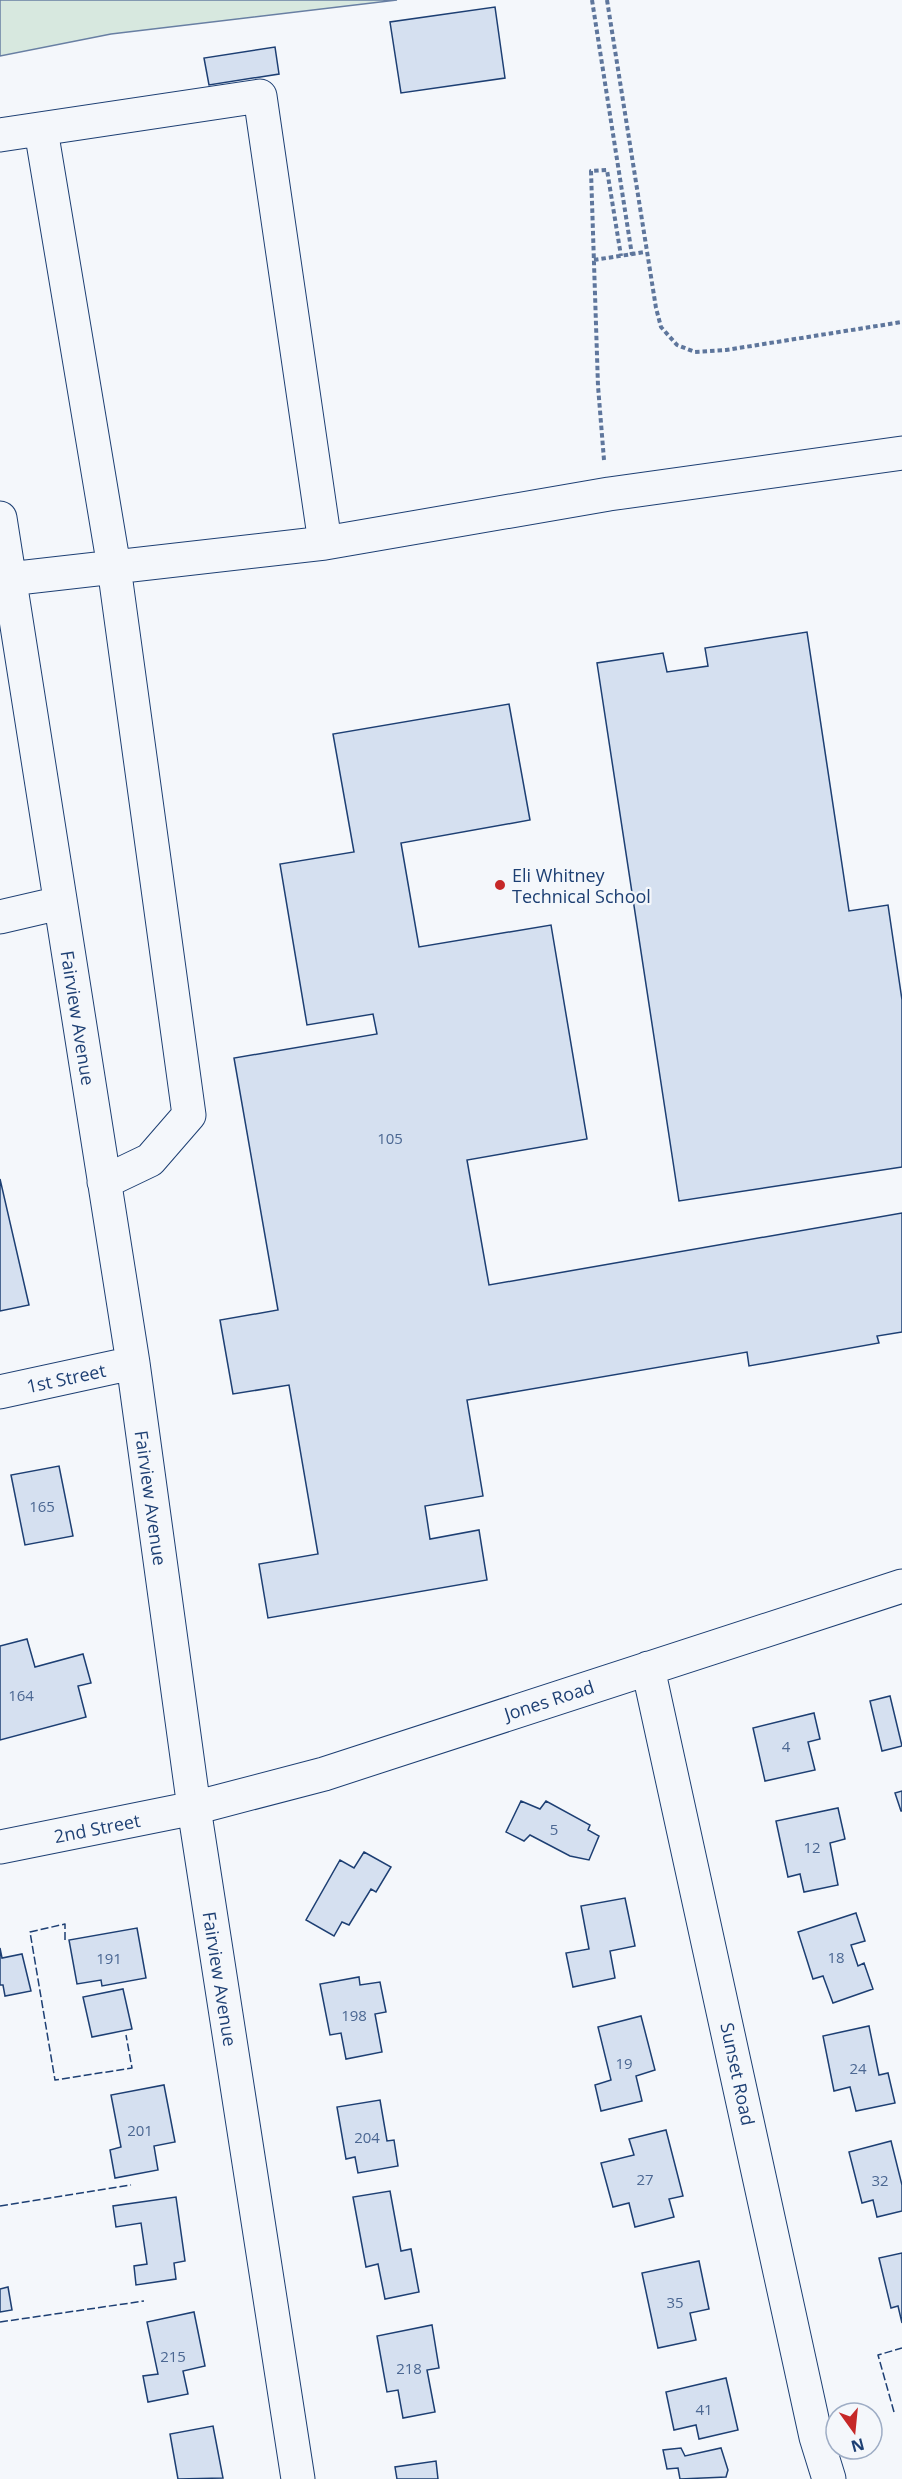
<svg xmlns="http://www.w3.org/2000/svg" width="902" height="2479" viewBox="0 0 902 2479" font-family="'Open Sans',sans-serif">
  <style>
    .green { fill: #d7e8df; stroke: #687fa3; stroke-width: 1.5 }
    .building { fill: #d5e0f0; stroke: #1d3f73; stroke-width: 1.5 }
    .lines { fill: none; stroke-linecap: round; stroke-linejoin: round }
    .minor-casing { stroke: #1d3f73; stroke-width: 35 }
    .path { stroke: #5e769c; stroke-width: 4; stroke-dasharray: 4.5 3; stroke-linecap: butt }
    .minor { stroke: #f4f7fb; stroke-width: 33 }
    .fence { stroke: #1d3f73; stroke-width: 1.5; stroke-dasharray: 8 3; stroke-linecap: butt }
    .poi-dot { fill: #c62828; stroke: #f4f7fb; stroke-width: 2 }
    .labels { text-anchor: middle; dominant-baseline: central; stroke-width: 4.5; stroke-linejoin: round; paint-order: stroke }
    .number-label { font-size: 15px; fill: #4b6792 }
    .poi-label { font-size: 18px; fill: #1d3f73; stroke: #f4f7fb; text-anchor: start }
    .street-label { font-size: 18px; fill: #1d3f73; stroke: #f4f7fb }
  </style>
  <rect width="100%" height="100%" fill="#f4f7fb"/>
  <path class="green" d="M0 0H397L111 34 0 56Z"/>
  <path class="building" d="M495 7 505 78 401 93 390 22Z
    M275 47 279 74 209 85 204 58Z
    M807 632 849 911 888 905 902 1000V1167L679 1201 597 663 663 653 667 672 708 666 705 648Z
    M509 704 530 820 401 843 419 947 551 925 587 1139 467 1160 489 1285 902 1213V1332L877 1336 879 1343 749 1366 747 1352 467 1400 483 1496 425 1506 430 1539 479 1530 487 1580 268 1618 259 1564 318 1554 289 1385 233 1394 220 1320 278 1310 234 1058 377 1034 373 1014 307 1025 280 864 354 852 333 734Z
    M0 1179 29 1305 0 1311Z
    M59 1466 73 1536 25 1545 11 1475Z
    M27 1639 35 1667 83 1654 91 1683 78 1686 86 1717 0 1740V1646Z
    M890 1696 902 1746 882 1751 870 1701Z
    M814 1713 820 1739 808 1742 815 1770 765 1781 753 1728Z
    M902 1791V1811H901L895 1793Z
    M521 1801 540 1809 546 1801 590 1825 588 1830 599 1836 589 1860 570 1856 530 1835 524 1841 506 1832Z
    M838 1808 845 1839 830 1843 838 1885 804 1892 800 1874 788 1877 776 1821Z
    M364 1852 391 1867 376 1892 371 1889 349 1925 342 1922 334 1936 306 1920 340 1860 354 1868Z
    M625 1898 635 1946 610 1951 615 1978 573 1987 566 1953 589 1949 581 1906Z
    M856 1913 865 1941 851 1945 858 1966 864 1963 873 1989 833 2003 823 1976 813 1979 798 1932Z
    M137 1928 146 1978 102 1986 101 1980 77 1984 69 1940Z
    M0 1948 2 1958 22 1954 31 1991 5 1996 3 1985H0Z
    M359 1977 360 1985 380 1982 386 2012 375 2014 382 2052 346 2059 341 2033 330 2035 320 1984Z
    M123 1989 132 2029 92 2037 83 1997Z
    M641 2016 655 2070 636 2076 642 2101 601 2111 595 2085 611 2080 598 2027Z
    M869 2026 879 2075 888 2073 895 2103 856 2111 850 2087 834 2091 823 2036Z
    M164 2085 175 2142 154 2146 158 2170 115 2178 110 2150 121 2147 111 2095Z
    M380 2100 387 2141 394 2140 398 2166 358 2173 355 2157 346 2159 337 2107Z
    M666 2130 683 2196 669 2199 674 2217 635 2227 629 2203 613 2207 601 2163 634 2155 629 2139Z
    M891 2141 902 2185V2211L877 2217 873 2200 862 2203 849 2152Z
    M390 2191 401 2251 411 2249 419 2292 385 2299 378 2264 366 2267 353 2197Z
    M176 2197 185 2261 174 2263 176 2279 136 2285 134 2266 147 2264 141 2223 116 2227 113 2206Z
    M902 2253V2323L898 2306 891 2308 879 2258Z
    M699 2261 709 2309 690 2313 696 2340 658 2348 642 2273Z
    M8 2287 12 2310 0 2312V2289Z
    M194 2312 205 2366 183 2371 188 2394 148 2402 143 2376 158 2374 147 2322Z
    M432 2325 439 2368 427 2370 435 2412 403 2418 398 2390 387 2392 377 2336Z
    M726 2378 738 2430 699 2439 696 2425 674 2430 666 2392Z
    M213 2426 223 2478 178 2479 170 2434Z
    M681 2448 685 2456 721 2448 728 2470 726 2477 680 2479 678 2468 667 2469 663 2450Z
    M436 2461 438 2479H397L395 2467Z"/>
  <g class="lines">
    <g class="minor-casing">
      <path id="minor" d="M41 130 114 567 189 1115 150 1160 104 1182
        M0 135 260 96 325 543 9 579
        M0 518 133 1363 194 1808 298 2479
        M325 543 609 494 902 453
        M0 917 60 903
        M0 1392 133 1363
        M648 1668 816 2437 829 2479
        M0 1847 194 1808 324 1774 902 1586"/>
    </g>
    <path class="path" d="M592 0 632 255
      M607 0 656 308 661 327 677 345 695 352 726 350 902 322
      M594 260 645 252
      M604 460 598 386 591 171 607 170 621 256"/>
    <use href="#minor" class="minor"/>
    <path class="fence" d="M65 1940V1924L30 1932 55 2080 132 2068 126 2035
      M0 2206 131 2185
      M0 2322 144 2301
      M894 2412 878 2355 902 2348"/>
  </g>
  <circle class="poi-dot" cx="500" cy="885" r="6"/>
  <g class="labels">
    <g class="number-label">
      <text x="390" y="1138">105</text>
      <text x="42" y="1506">165</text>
      <text x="21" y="1695">164</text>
      <text x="786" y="1746">4</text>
      <text x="554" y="1829">5</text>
      <text x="812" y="1847">12</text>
      <text x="836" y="1957">18</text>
      <text x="109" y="1958">191</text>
      <text x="354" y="2015">198</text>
      <text x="624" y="2063">19</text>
      <text x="858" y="2068">24</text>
      <text x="140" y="2130">201</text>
      <text x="367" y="2137">204</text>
      <text x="645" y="2179">27</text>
      <text x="880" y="2180">32</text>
      <text x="675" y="2302">35</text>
      <text x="173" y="2356">215</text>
      <text x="409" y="2368">218</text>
      <text x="704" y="2409">41</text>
    </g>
    <g class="poi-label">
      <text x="512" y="875">Eli Whitney<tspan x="512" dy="21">Technical School</tspan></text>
    </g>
    <g class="street-label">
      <text transform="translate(78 1018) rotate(81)">Fairview Avenue</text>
      <text transform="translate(66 1378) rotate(-12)">1st Street</text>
      <text transform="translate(151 1498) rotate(82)">Fairview Avenue</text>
      <text transform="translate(549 1700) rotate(-18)">Jones Road</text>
      <text transform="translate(97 1828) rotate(-11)">2nd Street</text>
      <text transform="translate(220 1979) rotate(81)">Fairview Avenue</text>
      <text transform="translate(738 2074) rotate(78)">Sunset Road</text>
    </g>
  </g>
  <g transform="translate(854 2431) rotate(165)"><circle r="28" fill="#f4f7fb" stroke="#9eadc5" stroke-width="1.5"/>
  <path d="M0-4.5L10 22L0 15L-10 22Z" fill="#c62828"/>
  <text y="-9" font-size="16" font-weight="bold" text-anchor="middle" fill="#1d3f73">N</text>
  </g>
</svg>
